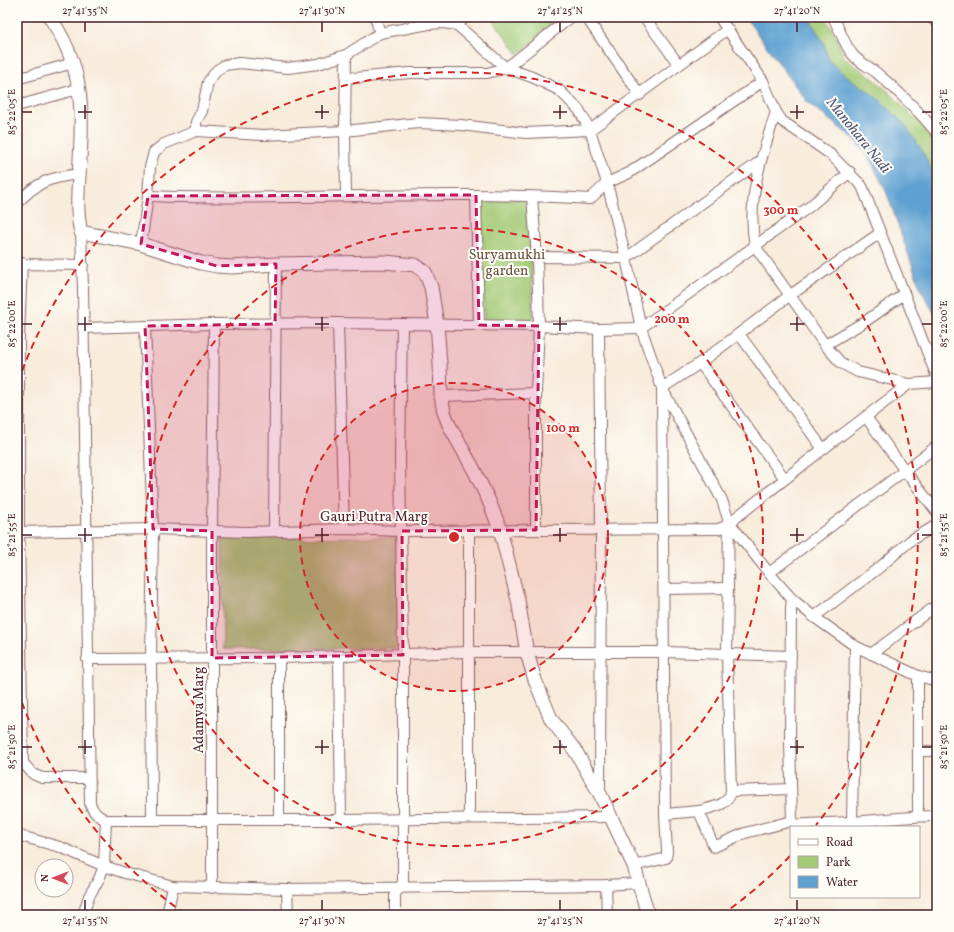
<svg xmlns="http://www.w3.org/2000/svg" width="954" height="932" font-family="Vollkorn,serif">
  <rect width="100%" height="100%" fill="#fdfcf7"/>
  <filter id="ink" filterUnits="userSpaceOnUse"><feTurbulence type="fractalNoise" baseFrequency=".025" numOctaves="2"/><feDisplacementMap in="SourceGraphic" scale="8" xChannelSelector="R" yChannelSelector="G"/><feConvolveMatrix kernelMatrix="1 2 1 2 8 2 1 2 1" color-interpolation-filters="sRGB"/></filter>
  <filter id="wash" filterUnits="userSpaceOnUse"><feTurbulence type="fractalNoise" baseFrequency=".012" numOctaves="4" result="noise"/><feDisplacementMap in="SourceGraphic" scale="16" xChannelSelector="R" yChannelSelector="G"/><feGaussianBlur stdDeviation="0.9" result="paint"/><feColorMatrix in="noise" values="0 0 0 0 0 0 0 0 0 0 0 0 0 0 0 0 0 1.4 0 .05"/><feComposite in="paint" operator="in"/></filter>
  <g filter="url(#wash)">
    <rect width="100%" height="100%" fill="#f8ecdb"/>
    <g fill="#a3ca75" stroke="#767450">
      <polygon points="491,17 548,17 555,27 518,54"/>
      <polygon points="808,17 825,17 837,38 844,58 874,79 893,96 922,125 932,139 937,149 937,183 922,150 867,90 841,72 831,62 827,56 824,43"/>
      <polygon points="525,198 530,202 533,318 530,324 488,323 484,320 482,207 485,200"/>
      <polygon points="400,537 400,648 223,649 222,538"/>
    </g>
    <polygon fill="#5da0d1" stroke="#54607e" points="745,17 808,17 824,43 827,56 831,62 841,72 880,100 906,126 922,150 930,167 937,183 937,318 921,290 886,191 868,156 854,139 808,103"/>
  </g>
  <g filter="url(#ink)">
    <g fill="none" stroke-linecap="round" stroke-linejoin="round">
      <defs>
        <g id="minor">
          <polyline points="375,17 380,33"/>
          <polyline points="586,17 640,95"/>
          <polyline points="644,17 679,65"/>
          <polyline points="719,17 763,81 776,112 782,121 830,154 862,186 937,377"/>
          <path d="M833 17C839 28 845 46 853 55 860 63 870 67 878 74 899 92 919 111 937 133"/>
          <polyline points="930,17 937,22"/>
          <polyline points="457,25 465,17"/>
          <polyline points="346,55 345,131 346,196"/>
          <polyline points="346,76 355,78 409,73 487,73 506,68 571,17"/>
          <polyline points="17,79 73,63"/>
          <polyline points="17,106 78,89"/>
          <path d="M776 112C762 155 746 200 755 246L825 345 841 363 858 372 909 384"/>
          <polyline points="196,131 263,135 345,131 418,123 461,125 526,133 590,130 728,29"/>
          <polyline points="476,195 479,325"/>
          <path d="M148 196C295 202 443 189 590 199L607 183 629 173 763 81"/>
          <polyline points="532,197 537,257 539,326 536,393 536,530"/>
          <path d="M17 203C39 181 48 178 79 174"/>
          <path d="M81 232 83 287 90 803C93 812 97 816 106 820L104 866 99 879 89 896 83 915"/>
          <polyline points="141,244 148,196 150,167 154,152 164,144 196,131 196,122 202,111 208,82 217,70 225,65 240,63 288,68 318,64 346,55 380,33 429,24 443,23 457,25 506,68 532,77 559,90 579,110 590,130 607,183 626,258 641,328 662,388 722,500 729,522 769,573 792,599 814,617 855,646 918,676 937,681"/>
          <polyline points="537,257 626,258 759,162"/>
          <polyline points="22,263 19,335 19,532 23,763 33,774 42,778 89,778"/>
          <polyline points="17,264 83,265"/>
          <polyline points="338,323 344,529"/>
          <polyline points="145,326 153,529 151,658 152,819"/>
          <polyline points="83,328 214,324 338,323 539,326 599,329 641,328 809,207 850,172"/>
          <polyline points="599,329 601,530 600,794"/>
          <polyline points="739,334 823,449"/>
          <polyline points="825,345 866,321 904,294"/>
          <polyline points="700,363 785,479"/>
          <polyline points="441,396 536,393"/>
          <polyline points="866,417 905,471 937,512"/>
          <polyline points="729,522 727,654 731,791"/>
          <polyline points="469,530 469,818"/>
          <polyline points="274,531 276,264"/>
          <polyline points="17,532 153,529 246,532 344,529 402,531 718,529 724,527 823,449 909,384 937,382"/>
          <polyline points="769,573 937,446"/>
          <polyline points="664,589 727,588"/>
          <path d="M792 599 791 608 790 742 792 821 797 825C816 823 835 823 853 822 881 820 909 816 937 816"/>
          <polyline points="814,617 880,567 911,540 937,525"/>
          <polyline points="871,654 937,605"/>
          <polyline points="339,656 341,820"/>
          <polyline points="279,658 279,820"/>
          <polyline points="87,659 279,658 468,652 664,652 791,656"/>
          <polyline points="918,676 918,816"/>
          <polyline points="918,751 937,751"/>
          <path d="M699 811C712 807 729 806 731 791L791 789"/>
          <polyline points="665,814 699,811 714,847 745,833 792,821"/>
          <polyline points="106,820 341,820 610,817"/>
          <polyline points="852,822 855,646"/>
          <polyline points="17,835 60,847 104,866 125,873 173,886 287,889 606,885 638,883"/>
          <polyline points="634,866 666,858 667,852 665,814 662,388 700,363 789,296 880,233"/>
          <polyline points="606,885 607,915"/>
          <polyline points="212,888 212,531 214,324"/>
          <polyline points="287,889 288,915"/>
          <polyline points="167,915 173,886"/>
          <polyline points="395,915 395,893 400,888 403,882 403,655 400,461 402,324"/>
        </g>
        <path id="major" d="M50 17C59 31 67 45 72 61 83 92 82 127 80 159 79 183 75 209 81 232L141 244 201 263 217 266 232 267 276 264 385 262 415 265 425 272 431 287 437 324 440 363 441 396 444 412 449 425 474 470 489 501 500 529 518 600 527 653 535 680 551 719 576 752 600 794 634 866 648 915"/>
      </defs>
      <use href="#minor" stroke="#876769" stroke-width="12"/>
      <use href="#major" stroke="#876769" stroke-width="15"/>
      <use href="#minor" stroke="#fff" stroke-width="10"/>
      <use href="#major" stroke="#fff" stroke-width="13"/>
    </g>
  </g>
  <path fill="#c2185b" fill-opacity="0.2" stroke="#c2185b" stroke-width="3" stroke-dasharray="8 5" stroke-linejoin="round" d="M476 195 479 325 539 326 536 530 402 531 403 655 212 658V531L153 529 145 326 275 324 276 264 217 266 141 244 148 196Z"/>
  <path fill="none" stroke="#4a1f2b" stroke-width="1.5" d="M85 22V32M322 22V32M560 22V32M797 22V32M85 105V119M322 105V119M560 105V119M797 105V119M22 112H32M78 112H92M315 112H329M553 112H567M790 112H804M922 112H932M85 317V331M322 317V331M560 317V331M797 317V331M22 324H32M78 324H92M315 324H329M553 324H567M790 324H804M922 324H932M85 528V542M322 528V542M560 528V542M797 528V542M22 535H32M78 535H92M315 535H329M553 535H567M790 535H804M922 535H932M85 740V754M322 740V754M560 740V754M797 740V754M22 747H32M78 747H92M315 747H329M553 747H567M790 747H804M922 747H932M85 900V910M322 900V910M560 900V910M797 900V910"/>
  <circle cx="454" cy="537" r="154" fill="#d62828" fill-opacity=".12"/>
  <g fill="none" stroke="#d62828" stroke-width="2" stroke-dasharray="7 5">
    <circle cx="454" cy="537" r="154"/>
    <circle cx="454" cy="537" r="309"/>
    <path d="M790 856A463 463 0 0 1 723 914M185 914A463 463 0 0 1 18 692M18 382A463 463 0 1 1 816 825"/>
  </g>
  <g text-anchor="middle" stroke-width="4" stroke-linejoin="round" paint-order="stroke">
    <g font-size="14" fill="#655241" stroke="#fdfcf7">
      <text x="507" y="259">Suryamukhi<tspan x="507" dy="16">garden</tspan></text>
    </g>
    <g font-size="14" fill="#4a1f2b" stroke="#fdfcf7">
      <text x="374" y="521">Gauri Putra Marg</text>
      <text transform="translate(198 710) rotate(-90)" y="5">Adamya Marg</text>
    </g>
    <g font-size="15" font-style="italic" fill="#535976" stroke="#fdfcf7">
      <text transform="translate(859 135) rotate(51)" y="5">Manohara Nadi</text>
    </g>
  </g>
  <circle cx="454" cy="537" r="6" fill="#d62828" stroke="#fdfcf7" stroke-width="2"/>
  <g font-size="12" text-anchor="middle" font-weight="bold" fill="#d62828" stroke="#fdfcf7" stroke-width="4" stroke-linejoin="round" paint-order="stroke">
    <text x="781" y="214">300 m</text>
    <text x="672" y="323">200 m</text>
    <text x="563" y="432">100 m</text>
  </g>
  <rect width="954" height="932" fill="none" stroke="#fdfcf7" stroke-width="44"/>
  <rect x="790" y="826" width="130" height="72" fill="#fdfcf7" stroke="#b5a4a5"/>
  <rect x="798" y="839" width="20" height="6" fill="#ffffff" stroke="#b5a4a5"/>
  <text x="826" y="846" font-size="12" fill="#4a1f2b">Road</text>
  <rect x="798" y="856" width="20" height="12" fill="#a3ca75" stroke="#b5a4a5"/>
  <text x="826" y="866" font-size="12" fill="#4a1f2b">Park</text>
  <rect x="798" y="876" width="20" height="12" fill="#5da0d1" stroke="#b5a4a5"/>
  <text x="826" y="886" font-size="12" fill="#4a1f2b">Water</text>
  <g transform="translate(54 878) rotate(270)"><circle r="19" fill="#fdfcf7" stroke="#b5a4a5"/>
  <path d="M0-3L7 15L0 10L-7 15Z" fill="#d1495b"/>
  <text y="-6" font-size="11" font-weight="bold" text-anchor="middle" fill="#4a1f2b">N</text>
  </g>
  <rect x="22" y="22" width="910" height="888" fill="none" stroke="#4a1f2b" stroke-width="1.5"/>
  <g font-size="10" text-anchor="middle" fill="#4a1f2b">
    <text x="85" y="14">27°41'35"N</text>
    <text x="322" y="14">27°41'30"N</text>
    <text x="560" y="14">27°41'25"N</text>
    <text x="797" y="14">27°41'20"N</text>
    <text transform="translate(943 112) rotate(-90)" y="4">85°22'05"E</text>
    <text transform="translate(11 112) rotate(-90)" y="4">85°22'05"E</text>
    <text transform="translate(943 324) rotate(-90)" y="4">85°22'00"E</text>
    <text transform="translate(11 324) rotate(-90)" y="4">85°22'00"E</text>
    <text transform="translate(943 535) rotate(-90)" y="4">85°21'55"E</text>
    <text transform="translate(11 535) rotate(-90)" y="4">85°21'55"E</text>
    <text transform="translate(943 747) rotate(-90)" y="4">85°21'50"E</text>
    <text transform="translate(11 747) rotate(-90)" y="4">85°21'50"E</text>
    <text x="85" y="924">27°41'35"N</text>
    <text x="322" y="924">27°41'30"N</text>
    <text x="560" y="924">27°41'25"N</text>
    <text x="797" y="924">27°41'20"N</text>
  </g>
</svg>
